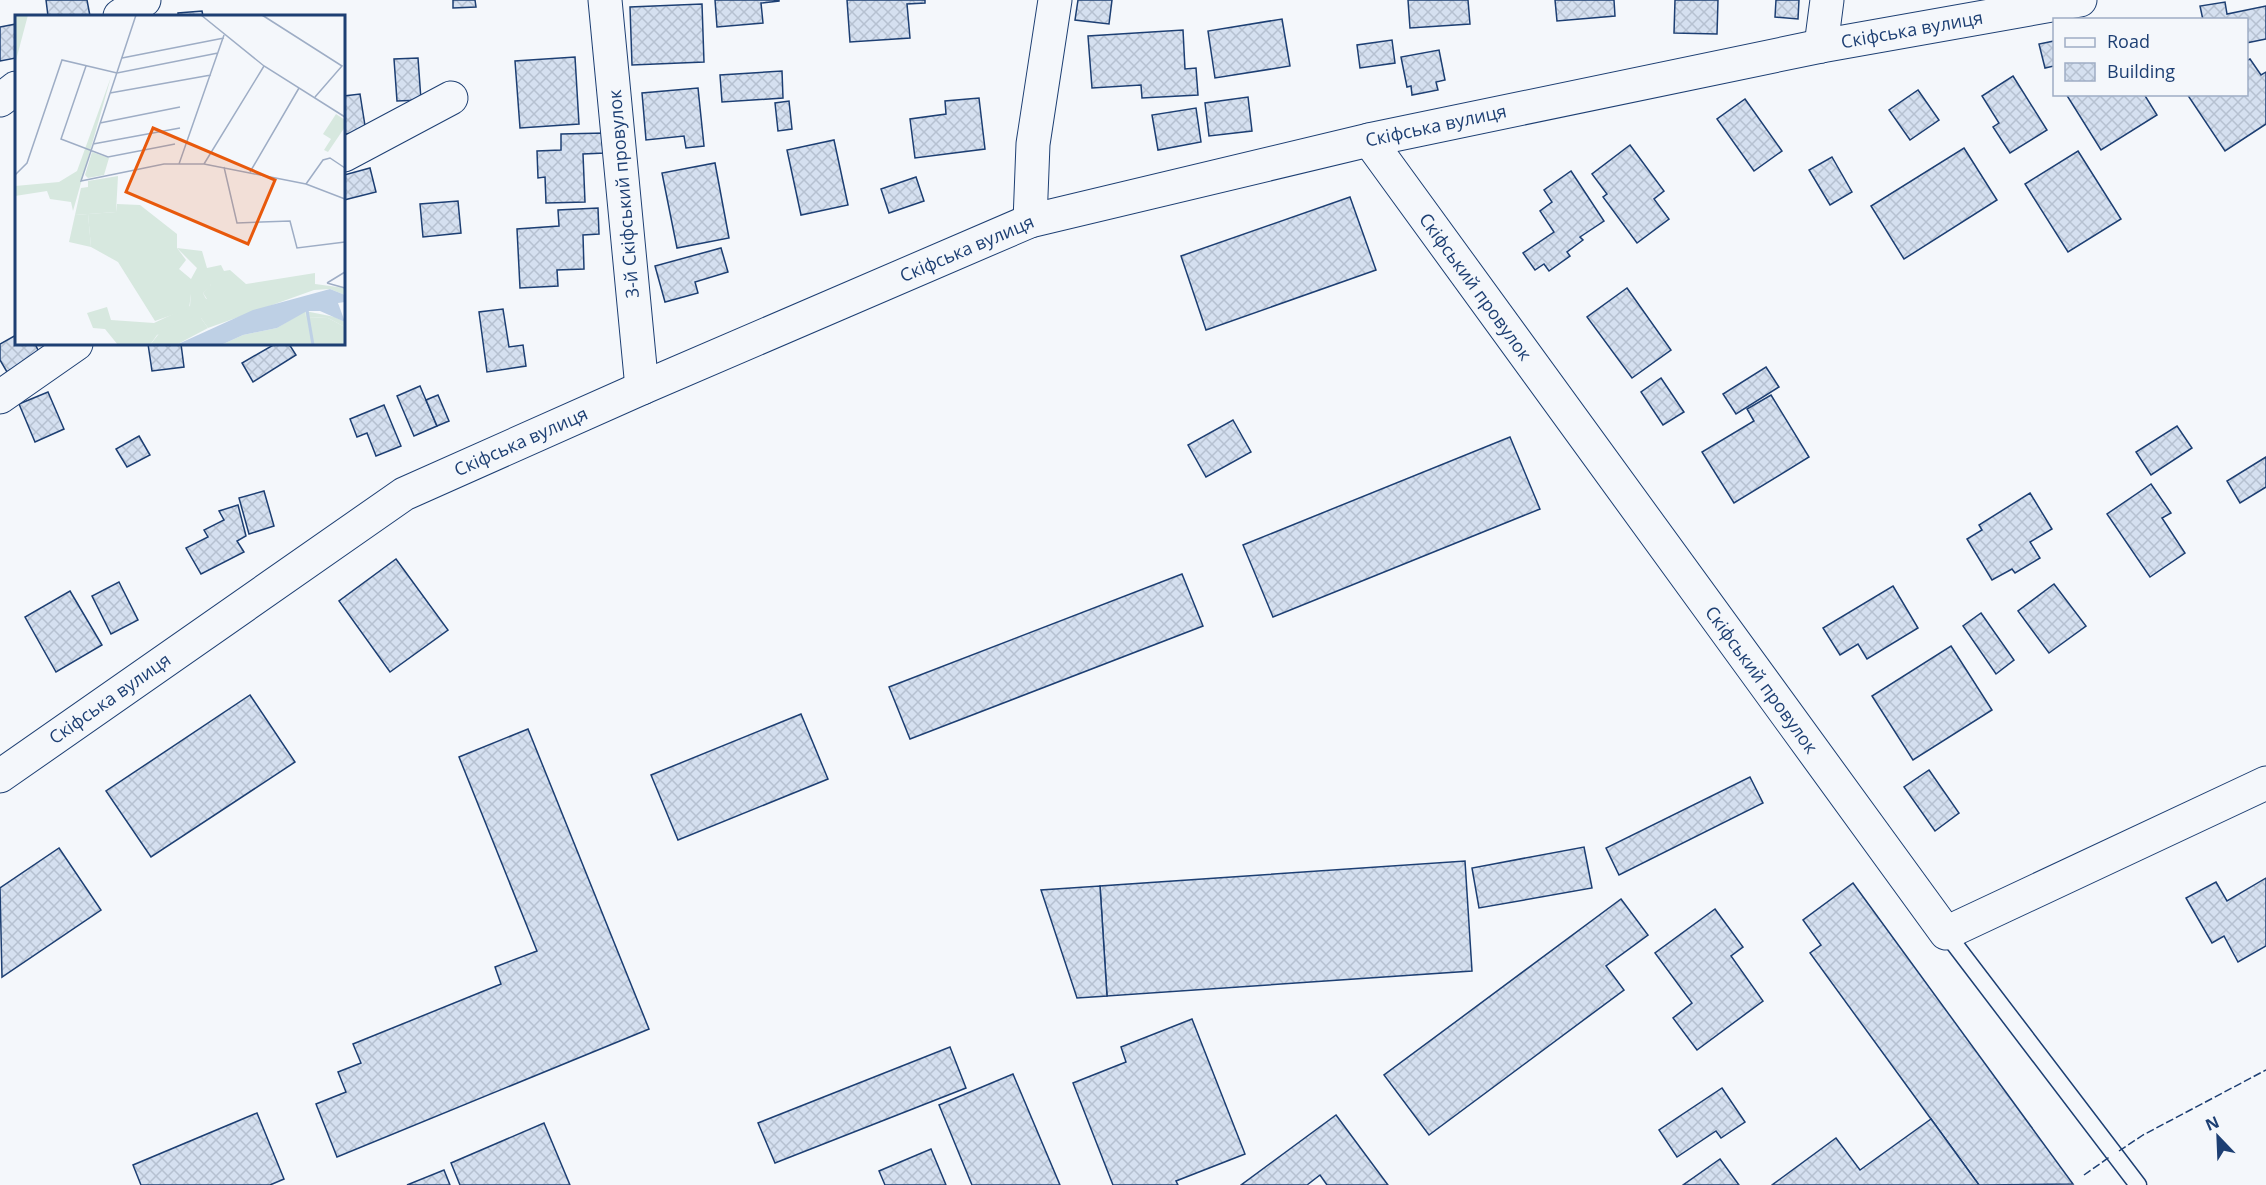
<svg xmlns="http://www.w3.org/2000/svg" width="2266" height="1185" font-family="'Open Sans',sans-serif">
  <defs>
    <pattern id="building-cross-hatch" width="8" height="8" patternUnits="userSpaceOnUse" patternTransform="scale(1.5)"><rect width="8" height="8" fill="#d5e0f0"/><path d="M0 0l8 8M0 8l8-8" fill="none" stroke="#b6c1d1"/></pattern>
  </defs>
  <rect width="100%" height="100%" fill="#f4f7fb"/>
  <g fill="url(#building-cross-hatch)" stroke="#1d3f73" stroke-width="1.5">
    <polygon points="46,0 87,0 90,16 48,16"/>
    <polygon points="453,0 475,0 476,7 453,8"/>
    <polygon points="715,0 779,0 779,1 761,3 763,23 717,27"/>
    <polygon points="847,0 925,0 925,3 907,4 910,38 850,42"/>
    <polygon points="1078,0 1112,0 1109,24 1075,20"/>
    <polygon points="1408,0 1468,0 1470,24 1410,28"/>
    <polygon points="1555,0 1614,0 1615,16 1557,21"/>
    <polygon points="1675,0 1718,0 1717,34 1674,33"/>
    <polygon points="1776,0 1799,0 1798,19 1775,17"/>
    <polygon points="2225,2 2227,14 2266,6 2266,39 2246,43 2246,20 2203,20 2200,6"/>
    <polygon points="702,4 704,62 632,65 630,7"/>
    <polygon points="202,11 203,16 178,16 178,13"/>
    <polygon points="1282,19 1290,66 1215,78 1208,31"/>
    <polygon points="16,24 16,58 0,61 0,27"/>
    <polygon points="1183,30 1185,69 1196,68 1198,95 1142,98 1141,85 1092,88 1088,36"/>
    <polygon points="1392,40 1395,63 1360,68 1357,45"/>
    <polygon points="2054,41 2054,66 2045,68 2039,44"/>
    <polygon points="1439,50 1445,80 1436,82 1438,90 1412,95 1411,86 1407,87 1401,57"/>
    <polygon points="575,57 579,124 520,128 515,61"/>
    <polygon points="418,58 421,100 397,101 394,59"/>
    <polygon points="2250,59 2261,75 2266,72 2266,124 2225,151 2187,94 2246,94 2246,61"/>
    <polygon points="782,71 783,98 722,102 720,75"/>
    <polygon points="2013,76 2047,130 2010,153 1993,127 1999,123 1982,96"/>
    <polygon points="698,88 704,146 686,148 684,136 646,140 642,93"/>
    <polygon points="1918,90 1939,120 1910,140 1889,110"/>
    <polygon points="360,94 366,132 345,134 344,96"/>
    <polygon points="2066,94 2144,94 2157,115 2101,150"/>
    <polygon points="1248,97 1252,131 1209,136 1205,103"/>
    <polygon points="979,98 985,149 915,158 910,119 946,114 945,101"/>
    <polygon points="1745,99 1782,151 1754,171 1717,119"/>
    <polygon points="789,101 792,129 778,131 775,103"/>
    <polygon points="1196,108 1201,142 1158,150 1152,115"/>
    <polygon points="605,133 605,153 583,154 585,202 546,203 545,177 538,178 537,151 561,150 561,134"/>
    <polygon points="834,140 848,205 801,215 787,150"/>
    <polygon points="1630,145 1664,191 1654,199 1669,219 1637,243 1603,197 1607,194 1592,174"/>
    <polygon points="1964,148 1997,200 1904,259 1871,206"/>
    <polygon points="2078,151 2121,219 2068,252 2025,184"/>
    <polygon points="1832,157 1852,192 1830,205 1809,170"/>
    <polygon points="715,163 729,238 677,248 662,173"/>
    <polygon points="370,168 376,192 344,200 344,175"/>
    <polygon points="1571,171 1604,221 1580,237 1583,240 1567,252 1570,256 1549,271 1544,264 1535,270 1523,253 1554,232 1540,211 1552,202 1544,190"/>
    <polygon points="916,177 924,201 889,213 881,189"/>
    <polygon points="1350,197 1376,270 1206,330 1181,256"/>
    <polygon points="458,201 461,233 423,237 420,204"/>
    <polygon points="598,208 599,234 583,235 584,269 557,270 558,286 520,288 517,229 559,226 558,210"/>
    <polygon points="721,248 728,272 695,282 698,293 665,302 655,266"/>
    <polygon points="1627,288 1671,350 1632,378 1587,317"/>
    <polygon points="503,309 509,347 523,345 526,366 487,372 479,312"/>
    <polygon points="16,335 16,344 35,344 40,354 7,372 0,360 0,344"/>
    <polygon points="148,344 181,344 184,367 152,371"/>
    <polygon points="275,344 289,344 296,355 253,382 242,363"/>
    <polygon points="1766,367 1779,387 1736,414 1723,394"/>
    <polygon points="1661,378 1684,412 1663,425 1641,392"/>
    <polygon points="420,386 437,426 414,436 397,396"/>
    <polygon points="48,392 64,429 35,442 19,404"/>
    <polygon points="438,395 449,421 437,426 426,400"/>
    <polygon points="1771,395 1809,457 1734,503 1702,452 1754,421 1747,409"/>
    <polygon points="384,405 401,446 376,456 367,433 357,437 350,419"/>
    <polygon points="1233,420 1251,452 1206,477 1188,445"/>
    <polygon points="2177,426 2192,448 2151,475 2136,452"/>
    <polygon points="139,436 150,455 127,467 116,449"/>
    <polygon points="1510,437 1540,509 1273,617 1243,545"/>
    <polygon points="2266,457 2266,487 2240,503 2227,481"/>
    <polygon points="2151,484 2171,513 2162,518 2185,553 2150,577 2107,514"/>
    <polygon points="264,491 274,526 249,534 239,498"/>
    <polygon points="2030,493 2052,529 2030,542 2040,558 2015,573 2012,569 1992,580 1967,539 1982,530 1979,525"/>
    <polygon points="238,505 246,536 237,541 244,552 201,574 186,548 208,537 204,530 224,520 219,511"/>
    <polygon points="396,559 448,630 390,672 339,601"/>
    <polygon points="1182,574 1203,626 910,739 889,687"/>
    <polygon points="119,582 138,620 111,634 92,596"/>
    <polygon points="2054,584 2086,626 2049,653 2018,611"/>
    <polygon points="1893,586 1918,628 1867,659 1858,644 1840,655 1823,628"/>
    <polygon points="70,591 102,645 56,672 25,617"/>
    <polygon points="1981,613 2014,660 1996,674 1963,626"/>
    <polygon points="1951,646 1992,710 1913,760 1872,696"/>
    <polygon points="250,695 295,762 151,857 106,791"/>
    <polygon points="801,714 828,779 678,840 651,775"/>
    <polygon points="528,729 649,1029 337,1157 316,1104 346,1092 338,1072 361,1063 353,1044 501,984 495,967 537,951 459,757"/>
    <polygon points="1929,770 1959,813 1935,831 1904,787"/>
    <polygon points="1750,777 1763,803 1619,875 1606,848"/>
    <polygon points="1584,847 1592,888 1479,908 1472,868"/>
    <polygon points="59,848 101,910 2,977 0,888"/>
    <polygon points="1465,861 1472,971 1107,996 1100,886"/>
    <polygon points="2266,878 2266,946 2238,962 2224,936 2212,943 2186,898 2216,882 2227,901"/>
    <polygon points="1853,883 2073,1184 1979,1185 1931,1119 1810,953 1821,945 1803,920"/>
    <polygon points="1100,886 1107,996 1077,998 1041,890"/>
    <polygon points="1621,899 1648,935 1606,966 1624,990 1429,1135 1384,1075"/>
    <polygon points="1715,909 1743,947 1731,956 1763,1001 1697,1050 1673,1018 1692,1003 1655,953"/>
    <polygon points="1192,1019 1245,1154 1176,1181 1178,1185 1113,1185 1073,1083 1126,1062 1121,1047"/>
    <polygon points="950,1047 966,1088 775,1163 758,1123"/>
    <polygon points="1013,1074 1060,1185 972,1185 939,1105"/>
    <polygon points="1722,1088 1745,1122 1721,1138 1716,1131 1677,1157 1659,1130"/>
    <polygon points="257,1113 284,1179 270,1185 141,1185 133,1165"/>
    <polygon points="1336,1115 1388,1185 1327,1185 1320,1175 1307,1185 1241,1185"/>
    <polygon points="1931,1119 1979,1185 1772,1185 1836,1138 1860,1170"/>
    <polygon points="544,1123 570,1185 460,1185 451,1163"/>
    <polygon points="931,1149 946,1185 885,1185 879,1171"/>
    <polygon points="1720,1159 1739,1185 1683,1185"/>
    <polygon points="444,1170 450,1185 407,1185"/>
  </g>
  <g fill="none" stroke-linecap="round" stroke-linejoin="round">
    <defs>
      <polyline id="lane" points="1946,933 2138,1185"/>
      <g id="street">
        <polyline points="605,0 642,388"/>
        <polyline points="120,16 144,0"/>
        <polyline points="1821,46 1827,0"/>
        <polyline points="0,100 16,88"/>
        <polyline points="1369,140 1946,933 2266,783"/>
        <polyline points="344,155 451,98"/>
        <polyline points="1030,221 1033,144 1055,0"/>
        <polyline points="0,397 76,344"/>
        <polyline points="0,776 404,494 642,388 1030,221 1369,140 1821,46 2080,0"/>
      </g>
    </defs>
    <use href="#lane" stroke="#1d3f73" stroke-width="19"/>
    <use href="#street" stroke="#1d3f73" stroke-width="35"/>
    <use href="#lane" stroke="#f4f7fb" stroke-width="16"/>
    <use href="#street" stroke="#f4f7fb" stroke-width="33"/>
    <g stroke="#1d3f73" stroke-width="1.5" stroke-dasharray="8 3" stroke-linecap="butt">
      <polyline points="2119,1151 2143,1135 2266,1070"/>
      <polyline points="2084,1175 2111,1156"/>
    </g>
  </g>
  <g text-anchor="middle" stroke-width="4.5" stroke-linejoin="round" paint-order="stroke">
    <g font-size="18" fill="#1d3f73" stroke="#f4f7fb">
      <text transform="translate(1912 30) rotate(-10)" y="6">Скіфська вулиця</text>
      <text transform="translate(1436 126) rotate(-12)" y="6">Скіфська вулиця</text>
      <text transform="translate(624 194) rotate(-95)" y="6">3-й Скіфський провулок</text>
      <text transform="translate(967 249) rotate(-23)" y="6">Скіфська вулиця</text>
      <text transform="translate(1475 287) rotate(54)" y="6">Скіфський провулок</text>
      <text transform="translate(521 442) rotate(-24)" y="6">Скіфська вулиця</text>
      <text transform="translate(1761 680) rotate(54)" y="6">Скіфський провулок</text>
      <text transform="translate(110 699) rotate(-35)" y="6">Скіфська вулиця</text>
    </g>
  </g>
  <g transform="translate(15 15)">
    <rect width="330" height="330" fill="#f4f7fb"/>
    <path d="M73 199 76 232 54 227 60 200ZM162 233 187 236 192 253 206 250 209 256 215 255 231 269 300 258V269L330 273V280L315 274 299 275 193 313 186 303 142 320 135 330H103L90 314 78 313 72 298 92 292 96 305 139 308 175 291 176 278 192 284 188 278 196 270 176 264 182 253ZM290 296 291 302 313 303 330 312V330H206L228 320 262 313Z" fill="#d7e8df"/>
    <path d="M96 62 58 196 56 187 35 184 32 176 0 181V171L44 167 62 156ZM290 296 320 302 330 307V312L313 303 291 302ZM179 301 186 303 193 313 161 330H135L146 316Z" fill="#d7e8df"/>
    <path d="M0 0H13L0 49ZM321 99 330 105V112L313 137 309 135 316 124 308 119ZM77 137 94 143 89 160 73 163 70 160ZM103 161 101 197 60 200 66 173 73 172V166Z" fill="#d7e8df"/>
    <path d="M102 189 125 190 162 219V233L171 245 164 254 176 264H193L196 271 188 278 192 286H182L176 279 174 294 140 306 103 247 76 232 73 199 101 197Z" fill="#d7e8df"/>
    <path d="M315 274 330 280V287L323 288 330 307 305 296H292L262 313 228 320 206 330H161L238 295Z" fill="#bed0e5"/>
    <path fill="none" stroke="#bed0e5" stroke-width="3" d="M292 295 298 330"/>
    <path fill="none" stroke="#9eadc5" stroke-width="1.5" d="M121 0 66 166 149 149H189L291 169 330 184M186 0 249 51 330 102M247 0 327 51 300 82M107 43 209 23M71 51 46 124 93 142 160 129M95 78 196 60M85 108 165 92M78 129 165 113M164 149 209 20M189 149 249 51M209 152 222 208 275 206 282 233 330 227M235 157 284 73M0 160 12 148 47 45 102 58 203 38M291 169 308 145 315 143 330 153M312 268 330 257M312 268 330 273"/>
    <path fill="#e8590c" fill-opacity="0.15" stroke="#e8590c" stroke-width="3" d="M138 113 260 165 233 229 111 177Z"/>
    <rect width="330" height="330" fill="none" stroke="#1d3f73" stroke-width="3"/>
  </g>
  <rect x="2053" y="18" width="195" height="78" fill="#f4f7fb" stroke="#9eadc5" stroke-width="1.5"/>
  <rect x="2065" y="38" width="30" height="9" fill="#f4f7fb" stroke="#9eadc5" stroke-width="1.5"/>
  <text x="2107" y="48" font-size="18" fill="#1d3f73">Road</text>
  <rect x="2065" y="63" width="30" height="18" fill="url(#building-cross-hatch)" stroke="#9eadc5" stroke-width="1.5"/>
  <text x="2107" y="78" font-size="18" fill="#1d3f73">Building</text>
  <g transform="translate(2218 1137) rotate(337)" stroke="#f4f7fb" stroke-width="4.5" paint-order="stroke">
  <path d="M0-4.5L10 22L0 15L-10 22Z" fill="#1d3f73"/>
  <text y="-9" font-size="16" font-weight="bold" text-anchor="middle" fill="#1d3f73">N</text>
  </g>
</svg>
